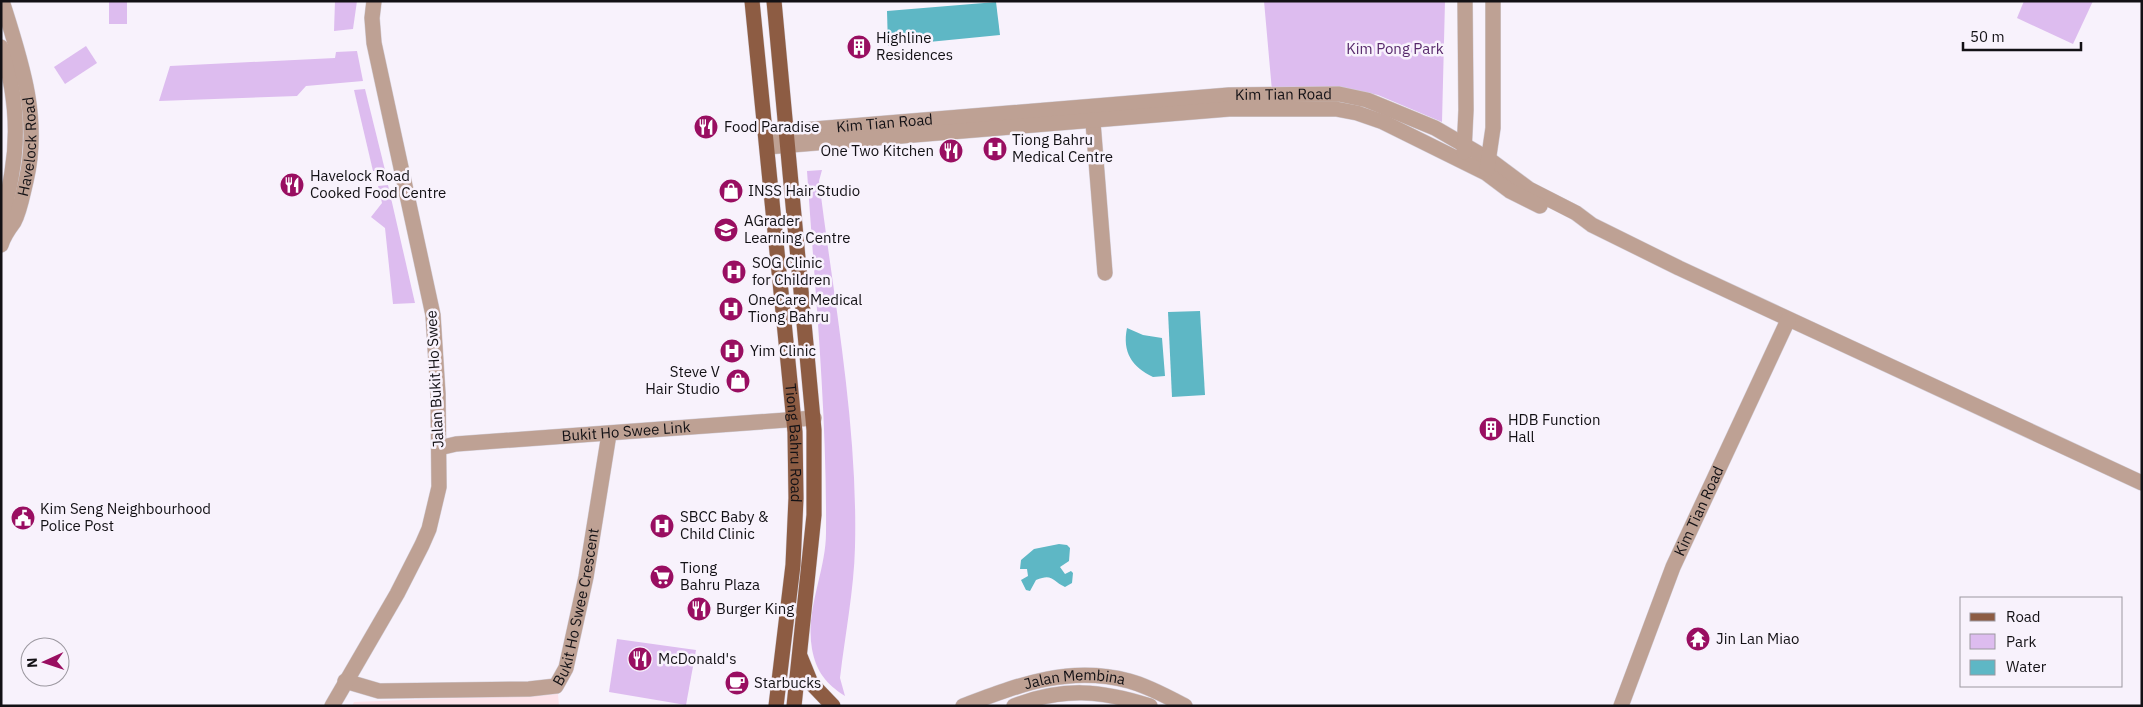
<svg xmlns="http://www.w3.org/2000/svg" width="2143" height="707" font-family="'IBM Plex Sans',sans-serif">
  <rect width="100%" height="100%" fill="#f8f2fc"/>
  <polygon fill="#fde3ea" points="558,694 559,706 352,706 354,702"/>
  <g fill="#ddbcef">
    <rect x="109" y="1" width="18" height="23"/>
    <polygon points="335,1 357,1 353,29 334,31"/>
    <polygon points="1264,1 1445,1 1442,122 1378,95 1346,88 1272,91"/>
    <polygon points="2024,1 2093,1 2073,44 2017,18"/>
    <polygon points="86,46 97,63 65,84 54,67"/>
    <polygon points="357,51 363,81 306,86 297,96 159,101 170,66 335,58 336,52"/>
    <polygon points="365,89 385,170 373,171 354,90"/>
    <path d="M822 170 819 181C834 301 858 426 855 547 854 590 845 635 840 678L845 696C826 684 816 671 812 649 805 610 826 571 826 533 827 412 815 291 807 171Z"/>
    <polygon points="388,185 415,303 393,304 385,228 371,217 382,203 378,186"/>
    <polygon points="617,639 696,650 686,705 609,692"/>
  </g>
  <g fill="#5eb7c5">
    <polygon points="996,2 1000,35 888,46 887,11"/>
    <polygon points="1200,311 1205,395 1172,397 1168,312"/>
    <path d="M1127 328 1143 335 1162 338 1165 376 1153 377C1132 367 1122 352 1127 328Z"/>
    <path d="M1059 544 1067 545 1070 548 1069 561 1060 567 1065 574 1071 571 1073 573 1072 583 1065 587C1052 581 1053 573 1036 580L1030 591 1026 590 1021 580 1028 576 1027 569H1020L1021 560 1034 549Z"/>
  </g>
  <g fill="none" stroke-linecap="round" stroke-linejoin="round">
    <defs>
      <g id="minor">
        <path d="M1 47C15 86 19 131 12 172 9 193 2 211 5 232"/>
        <polyline points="1092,110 1105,273"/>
        <path id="s1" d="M766 133 1229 95 1339 94 1367 100 1435 128 1490 160 1529 189 1576 213 1592 225 1679 268 2142 483"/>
        <polyline points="767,147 1229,109 1336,109 1357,113 1383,122 1486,173 1510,191 1540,206"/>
        <polyline points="1464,152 1466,110 1465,1"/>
        <polyline points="1487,169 1493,128 1493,1"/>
        <path id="s2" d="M1 245C4 235 8 230 14 222 20 211 23 193 26 181 41 118 21 61 2 1"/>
        <path id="s3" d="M439 448 456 444 814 418"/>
        <path id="s4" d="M345 681 379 691 529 689 556 686 566 668 586 577 609 434"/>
        <polyline points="332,706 397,594 422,545 429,529 439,487 438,394 433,315 374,43 372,18 374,1"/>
        <path id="s5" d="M963 706C1019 685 1068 665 1129 681 1148 686 1168 697 1185 706"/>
        <path d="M1014 706C1063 687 1101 690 1150 706"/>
        <path id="s6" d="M1621 706 1673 567 1788 320"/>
      </g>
      <g id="major">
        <path id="s7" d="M752 1 795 432 796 498 793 565 776 706"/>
        <polyline points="774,1 814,430 814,515 794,706"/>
        <polyline points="800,656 811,683 833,706"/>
      </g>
    </defs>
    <use href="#minor" stroke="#d3ced7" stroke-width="16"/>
    <use href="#major" stroke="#d3ced7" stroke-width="16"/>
    <use href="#minor" stroke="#bea194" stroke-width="15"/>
    <use href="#major" stroke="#8d5c43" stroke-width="15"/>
  </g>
  <defs>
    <symbol id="building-disc" viewBox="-11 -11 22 22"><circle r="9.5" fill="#990e61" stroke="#f8f2fc"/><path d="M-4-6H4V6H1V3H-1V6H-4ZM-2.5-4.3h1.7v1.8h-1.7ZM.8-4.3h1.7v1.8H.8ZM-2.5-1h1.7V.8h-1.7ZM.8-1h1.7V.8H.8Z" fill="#fff"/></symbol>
    <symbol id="restaurant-disc" viewBox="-11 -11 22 22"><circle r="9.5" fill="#990e61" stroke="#f8f2fc"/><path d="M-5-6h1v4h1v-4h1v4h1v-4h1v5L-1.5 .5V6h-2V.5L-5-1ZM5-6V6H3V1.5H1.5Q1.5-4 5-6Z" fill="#fff"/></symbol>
    <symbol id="hospital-disc" viewBox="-11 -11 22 22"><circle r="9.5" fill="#990e61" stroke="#f8f2fc"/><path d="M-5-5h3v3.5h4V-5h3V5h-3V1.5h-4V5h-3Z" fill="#fff"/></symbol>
    <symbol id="shop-disc" viewBox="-11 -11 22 22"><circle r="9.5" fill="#990e61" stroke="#f8f2fc"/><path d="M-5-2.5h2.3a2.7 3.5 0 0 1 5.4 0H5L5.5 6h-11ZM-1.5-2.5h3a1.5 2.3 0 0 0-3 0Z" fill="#fff"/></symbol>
    <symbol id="school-disc" viewBox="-11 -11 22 22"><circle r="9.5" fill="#990e61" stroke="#f8f2fc"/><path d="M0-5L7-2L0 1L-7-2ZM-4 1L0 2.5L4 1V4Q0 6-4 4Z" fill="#fff"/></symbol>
    <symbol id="civic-disc" viewBox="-11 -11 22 22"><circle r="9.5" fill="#990e61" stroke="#f8f2fc"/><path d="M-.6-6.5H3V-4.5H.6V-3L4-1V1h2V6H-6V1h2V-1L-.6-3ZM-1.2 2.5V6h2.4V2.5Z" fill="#fff"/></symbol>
    <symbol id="supermarket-disc" viewBox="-11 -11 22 22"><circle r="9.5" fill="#990e61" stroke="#f8f2fc"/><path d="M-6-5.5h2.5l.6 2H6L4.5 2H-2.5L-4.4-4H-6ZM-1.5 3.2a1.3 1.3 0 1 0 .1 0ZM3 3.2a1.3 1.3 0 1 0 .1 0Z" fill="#fff"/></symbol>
    <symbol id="temple-disc" viewBox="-11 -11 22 22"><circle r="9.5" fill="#990e61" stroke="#f8f2fc"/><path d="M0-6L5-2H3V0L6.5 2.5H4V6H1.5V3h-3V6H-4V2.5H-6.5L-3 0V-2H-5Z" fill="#fff"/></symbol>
    <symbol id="cafe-disc" viewBox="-11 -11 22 22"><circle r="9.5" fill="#990e61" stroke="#f8f2fc"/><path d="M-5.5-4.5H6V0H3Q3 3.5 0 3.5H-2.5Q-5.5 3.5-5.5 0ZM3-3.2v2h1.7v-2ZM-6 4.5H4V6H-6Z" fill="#fff"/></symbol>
  </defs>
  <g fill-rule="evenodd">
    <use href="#building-disc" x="845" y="33" width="28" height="28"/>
    <use href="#restaurant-disc" x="692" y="113" width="28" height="28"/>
    <use href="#hospital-disc" x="981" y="135" width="28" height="28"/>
    <use href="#restaurant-disc" x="937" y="137" width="28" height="28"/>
    <use href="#restaurant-disc" x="278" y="171" width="28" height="28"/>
    <use href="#shop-disc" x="717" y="177" width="28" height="28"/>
    <use href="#school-disc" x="712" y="216" width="28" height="28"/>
    <use href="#hospital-disc" x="720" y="258" width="28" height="28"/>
    <use href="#hospital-disc" x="717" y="295" width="28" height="28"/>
    <use href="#hospital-disc" x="718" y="337" width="28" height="28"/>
    <use href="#shop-disc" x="724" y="367" width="28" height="28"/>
    <use href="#building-disc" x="1477" y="415" width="28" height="28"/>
    <use href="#civic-disc" x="9" y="504" width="28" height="28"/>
    <use href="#hospital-disc" x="648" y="512" width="28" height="28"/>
    <use href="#supermarket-disc" x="648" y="563" width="28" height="28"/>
    <use href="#restaurant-disc" x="685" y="595" width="28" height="28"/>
    <use href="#temple-disc" x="1684" y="625" width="28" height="28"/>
    <use href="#restaurant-disc" x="626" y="645" width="28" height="28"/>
    <use href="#cafe-disc" x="723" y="669" width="28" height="28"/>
  </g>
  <g text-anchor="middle" stroke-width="5" stroke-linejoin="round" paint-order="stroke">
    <g font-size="15" fill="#131115" stroke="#f8f2fc" text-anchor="start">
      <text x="876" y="43">Highline<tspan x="876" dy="17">Residences</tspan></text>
      <text x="724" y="132">Food Paradise</text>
      <text x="1012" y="145">Tiong Bahru<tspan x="1012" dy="17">Medical Centre</tspan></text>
      <text x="934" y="156" text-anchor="end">One Two Kitchen</text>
      <text x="310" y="181">Havelock Road<tspan x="310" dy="17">Cooked Food Centre</tspan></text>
      <text x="748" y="196">INSS Hair Studio</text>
      <text x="744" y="226">AGrader<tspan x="744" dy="17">Learning Centre</tspan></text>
      <text x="752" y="268">SOG Clinic<tspan x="752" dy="17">for Children</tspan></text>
      <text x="748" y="305">OneCare Medical<tspan x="748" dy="17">Tiong Bahru</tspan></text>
      <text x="750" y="356">Yim Clinic</text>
      <text x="720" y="377" text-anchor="end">Steve V<tspan x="720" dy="17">Hair Studio</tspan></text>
      <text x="1508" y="425">HDB Function<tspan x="1508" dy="17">Hall</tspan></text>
      <text x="40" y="514">Kim Seng Neighbourhood<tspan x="40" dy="17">Police Post</tspan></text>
      <text x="680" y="522">SBCC Baby &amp;<tspan x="680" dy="17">Child Clinic</tspan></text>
      <text x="680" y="573">Tiong<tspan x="680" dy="17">Bahru Plaza</tspan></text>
      <text x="716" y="614">Burger King</text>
      <text x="1716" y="644">Jin Lan Miao</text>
      <text x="658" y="664">McDonald's</text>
      <text x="754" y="688">Starbucks</text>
    </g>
    <g font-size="15" fill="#582a6c" stroke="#f8f2fc">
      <text x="1395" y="54">Kim Pong Park</text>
    </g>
    <g font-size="15" fill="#131115" stroke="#f8f2fc">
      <text dy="5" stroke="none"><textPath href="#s1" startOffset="519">Kim Tian Road</textPath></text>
      <text dy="5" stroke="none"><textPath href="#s1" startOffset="119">Kim Tian Road</textPath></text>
      <text dy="5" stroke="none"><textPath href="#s2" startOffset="104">Havelock Road</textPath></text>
      <text transform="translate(435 379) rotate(-93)" y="5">Jalan Bukit Ho Swee</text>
      <text dy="5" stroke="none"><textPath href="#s3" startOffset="188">Bukit Ho Swee Link</textPath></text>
      <text dy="5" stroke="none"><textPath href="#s7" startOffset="444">Tiong Bahru Road</textPath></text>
      <text dy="5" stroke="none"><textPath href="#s6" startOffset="210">Kim Tian Road</textPath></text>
      <text dy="5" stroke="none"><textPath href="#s4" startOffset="295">Bukit Ho Swee Crescent</textPath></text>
      <text dy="5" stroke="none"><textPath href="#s5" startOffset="116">Jalan Membina</textPath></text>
    </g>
  </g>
  <rect width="2143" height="707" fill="none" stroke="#131115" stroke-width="5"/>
  <rect x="1960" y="597" width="162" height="90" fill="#f8f2fc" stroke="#9c98a0"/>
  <rect x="1970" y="613" width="25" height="8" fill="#8d5c43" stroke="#9c98a0"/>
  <text x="2006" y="622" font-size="15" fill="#131115">Road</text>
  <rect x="1970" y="634" width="25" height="15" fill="#ddbcef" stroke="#9c98a0"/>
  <text x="2006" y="647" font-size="15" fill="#131115">Park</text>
  <rect x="1970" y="660" width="25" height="15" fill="#5eb7c5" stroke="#9c98a0"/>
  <text x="2006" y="672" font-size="15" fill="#131115">Water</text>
  <g transform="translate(45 662) rotate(267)"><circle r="24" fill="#f8f2fc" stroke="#9c98a0"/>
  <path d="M0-4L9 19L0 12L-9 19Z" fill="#990e61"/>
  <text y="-8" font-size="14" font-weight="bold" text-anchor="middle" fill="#131115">N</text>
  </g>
  <path d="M1963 42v8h118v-8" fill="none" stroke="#131115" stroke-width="2.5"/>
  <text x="1970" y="42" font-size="15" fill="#131115" stroke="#f8f2fc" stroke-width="4" paint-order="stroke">50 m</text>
</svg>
